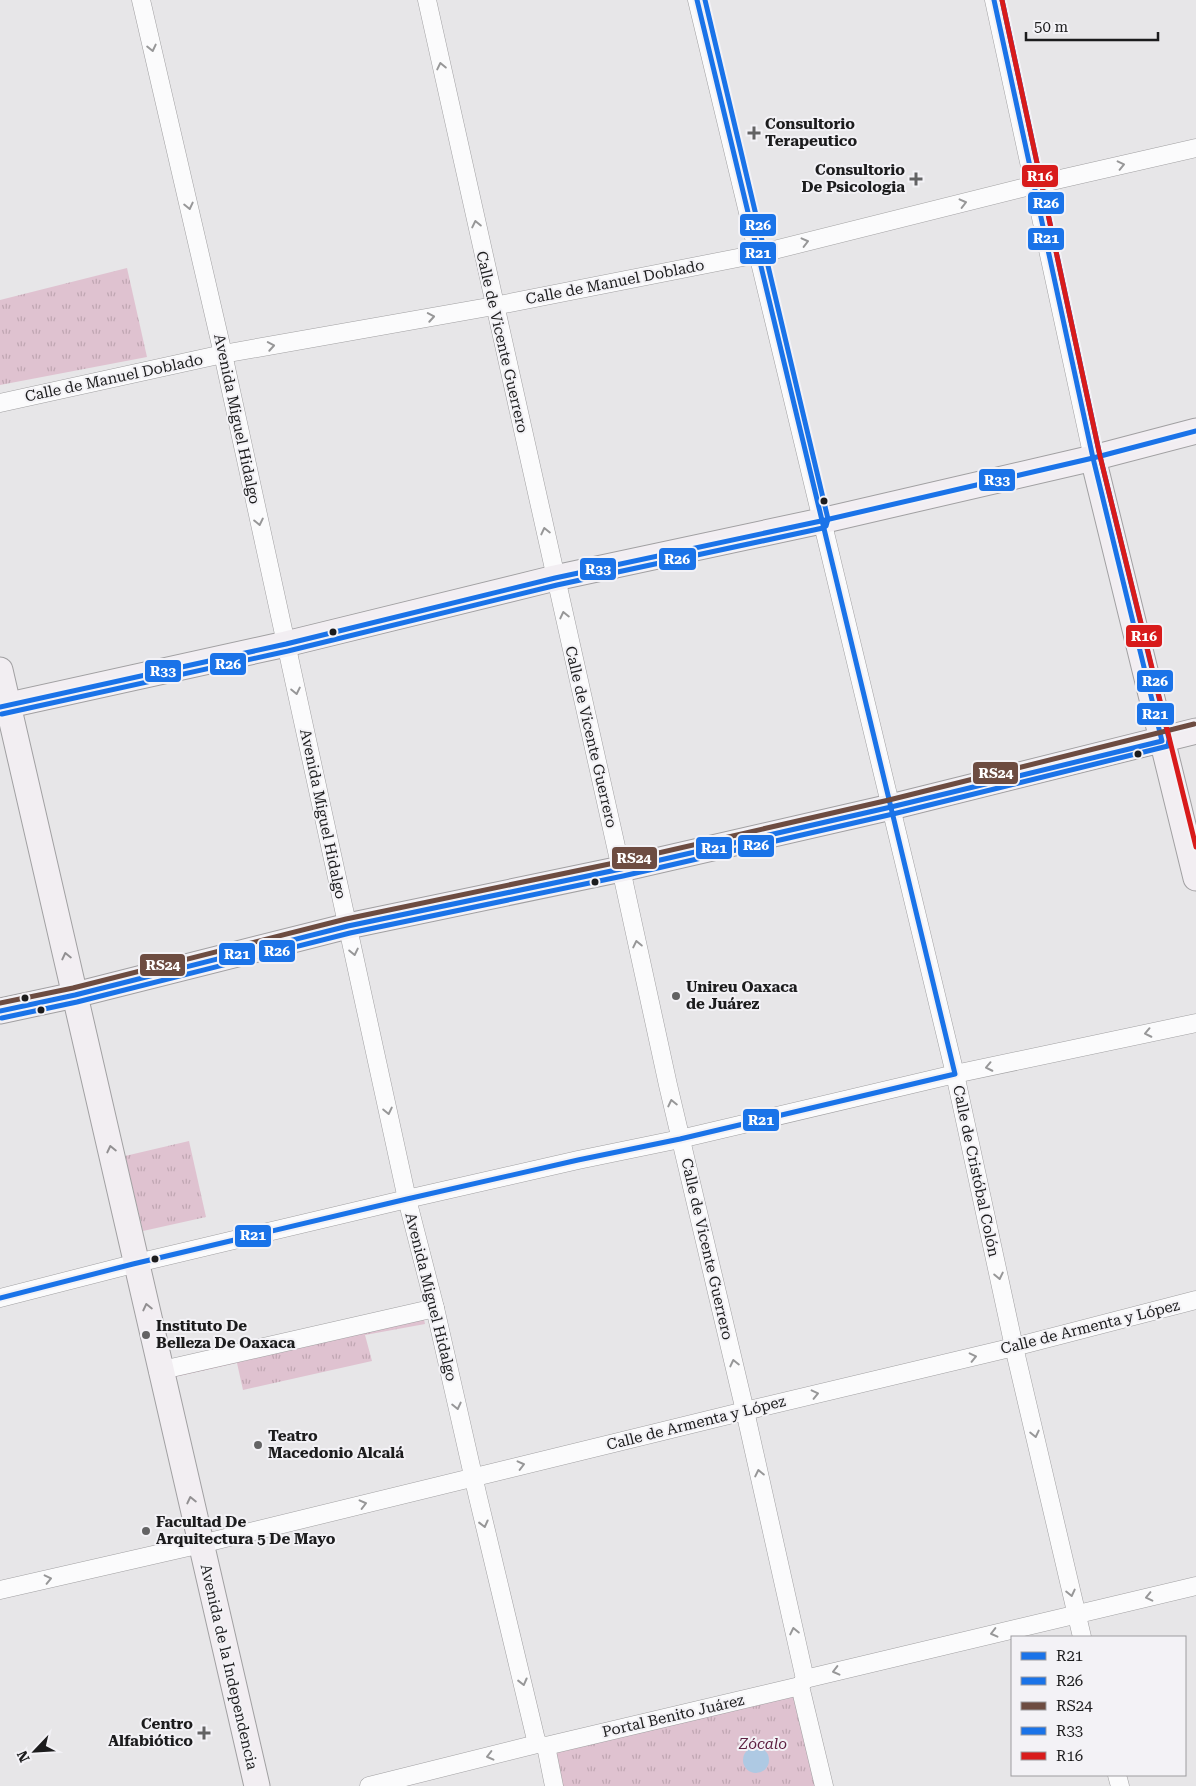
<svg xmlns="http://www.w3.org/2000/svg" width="1196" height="1786" font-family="'Roboto Serif',serif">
  <defs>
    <pattern id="park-tufts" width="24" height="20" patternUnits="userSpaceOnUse" patternTransform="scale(1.25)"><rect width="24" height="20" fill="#dfc2d0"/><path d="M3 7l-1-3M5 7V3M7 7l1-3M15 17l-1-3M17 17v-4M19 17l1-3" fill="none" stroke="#bfa6b2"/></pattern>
  </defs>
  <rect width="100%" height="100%" fill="#e7e6e8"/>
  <g fill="url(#park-tufts)">
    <polygon points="127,268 147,357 0,385 0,300"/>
    <polygon points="189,1141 206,1217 143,1231 125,1156"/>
    <polygon points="421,1305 425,1324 365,1335 372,1361 243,1390 237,1363 175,1377 172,1360"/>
    <polygon points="795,1694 817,1786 560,1786 552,1751"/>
  </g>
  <circle fill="#aec9e3" cx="756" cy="1760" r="13"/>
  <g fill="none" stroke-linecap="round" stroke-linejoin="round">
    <defs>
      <g id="street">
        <polyline points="141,0 223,354 407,1199 435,1308 477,1493 537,1744"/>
        <polyline points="427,0 621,869 668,1085 745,1411 805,1679"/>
        <polyline points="697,0 955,1074 1014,1347 1082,1637"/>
        <polyline points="994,0 1093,458"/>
        <polyline points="0,403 223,354 494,306 758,254 1034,185 1196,148"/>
        <polyline points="0,1298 133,1264 407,1199 578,1160 680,1139 955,1074 1196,1023"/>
        <polyline points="158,1371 435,1308"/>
        <polyline points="0,1590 197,1545 745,1411 1014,1347 1196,1300"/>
        <polyline points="805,1679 1196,1586"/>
        <polyline points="805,1679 800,1686 824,1786"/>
        <polyline points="546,1746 800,1686"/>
        <polyline points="1117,1775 1120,1786"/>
        <polyline points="369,1786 537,1744 546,1746 554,1786"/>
      </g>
      <g id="secondary">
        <polyline points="1093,458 1196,878"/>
        <polyline points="0,670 257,1786"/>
        <polyline points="0,707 286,644 555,578 821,521 1093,458 1196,431"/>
        <polyline points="0,1011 75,995 348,926 621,869 891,807 1196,731"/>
      </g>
    </defs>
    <use href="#street" stroke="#a1a0a2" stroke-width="19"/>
    <use href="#secondary" stroke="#a1a0a2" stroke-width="27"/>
    <use href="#street" stroke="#fbfbfc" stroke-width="18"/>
    <use href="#secondary" stroke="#f2eef2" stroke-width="25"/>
    <defs>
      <g id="bus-1">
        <polyline points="0,1011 75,995 348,926 621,869 891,807 1162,741 1093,458 994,0"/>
        <polyline points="0,1298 133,1264 407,1199 578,1160 680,1139 955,1074 697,0"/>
      </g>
      <g id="bus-2">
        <polyline points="2,714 288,651 557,585 823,528 826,526 828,519 705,0"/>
        <polyline points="2,1018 77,1002 350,933 623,876 893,814 1168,746 1169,739 1100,456 1002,0"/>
      </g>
      <polyline id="bus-3" points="0,1003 73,988 346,919 619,862 889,800 1194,724"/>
      <polyline id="bus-4" points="0,707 286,644 555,578 821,521 1093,458 1196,431"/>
      <polyline id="bus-5" points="1002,0 1100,456 1196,847"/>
    </defs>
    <use href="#bus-1" stroke="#f3f2f6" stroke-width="9"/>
    <use href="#bus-2" stroke="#f3f2f6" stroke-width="9"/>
    <use href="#bus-3" stroke="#f3f2f6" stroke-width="9"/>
    <use href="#bus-4" stroke="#f3f2f6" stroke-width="9"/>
    <use href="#bus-5" stroke="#f3f2f6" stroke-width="9"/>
    <use href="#bus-1" stroke="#1a73e8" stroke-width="5"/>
    <use href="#bus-2" stroke="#1a73e8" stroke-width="5"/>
    <use href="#bus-3" stroke="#6d4c41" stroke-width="5"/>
    <use href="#bus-4" stroke="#1a73e8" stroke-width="5"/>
    <use href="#bus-5" stroke="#d81b1b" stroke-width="5"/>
  </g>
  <defs><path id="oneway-chevron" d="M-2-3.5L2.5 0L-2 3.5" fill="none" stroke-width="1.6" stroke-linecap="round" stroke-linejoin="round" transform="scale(1.25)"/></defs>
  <g stroke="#979798">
    <use href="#oneway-chevron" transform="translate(152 48) rotate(77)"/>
    <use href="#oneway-chevron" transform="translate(441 66) rotate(-102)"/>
    <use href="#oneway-chevron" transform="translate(1121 165) rotate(-13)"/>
    <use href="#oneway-chevron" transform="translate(963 203) rotate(-14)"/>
    <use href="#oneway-chevron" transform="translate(189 206) rotate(77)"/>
    <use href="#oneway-chevron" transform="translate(476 224) rotate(-102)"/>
    <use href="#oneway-chevron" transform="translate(805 242) rotate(-14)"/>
    <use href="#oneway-chevron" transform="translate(431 317) rotate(-10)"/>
    <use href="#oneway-chevron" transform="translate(271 346) rotate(-10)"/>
    <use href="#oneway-chevron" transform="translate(259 522) rotate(78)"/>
    <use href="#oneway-chevron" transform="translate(545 531) rotate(-103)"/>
    <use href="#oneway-chevron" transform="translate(564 615) rotate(-103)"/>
    <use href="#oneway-chevron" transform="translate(296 691) rotate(78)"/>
    <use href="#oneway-chevron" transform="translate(637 944) rotate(-102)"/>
    <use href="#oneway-chevron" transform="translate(354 952) rotate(78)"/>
    <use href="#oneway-chevron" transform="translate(1148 1033) rotate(168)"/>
    <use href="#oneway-chevron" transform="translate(989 1067) rotate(168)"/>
    <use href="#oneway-chevron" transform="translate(672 1103) rotate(-103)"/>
    <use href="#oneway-chevron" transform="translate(388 1111) rotate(78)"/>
    <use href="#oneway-chevron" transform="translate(999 1276) rotate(78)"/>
    <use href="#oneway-chevron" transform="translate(973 1357) rotate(-13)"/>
    <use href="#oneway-chevron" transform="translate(734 1363) rotate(-103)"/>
    <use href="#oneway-chevron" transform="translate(815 1394) rotate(-13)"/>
    <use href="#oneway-chevron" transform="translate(457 1406) rotate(77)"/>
    <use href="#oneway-chevron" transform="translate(1035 1434) rotate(77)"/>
    <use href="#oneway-chevron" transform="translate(521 1465) rotate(-14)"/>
    <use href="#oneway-chevron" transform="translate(759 1473) rotate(-102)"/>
    <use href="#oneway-chevron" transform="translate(363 1504) rotate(-14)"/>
    <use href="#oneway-chevron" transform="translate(484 1524) rotate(76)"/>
    <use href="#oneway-chevron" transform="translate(48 1579) rotate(-13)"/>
    <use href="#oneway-chevron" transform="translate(1071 1593) rotate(77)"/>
    <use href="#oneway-chevron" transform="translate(1149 1597) rotate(167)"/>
    <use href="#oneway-chevron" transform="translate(794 1631) rotate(-102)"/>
    <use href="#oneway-chevron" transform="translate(994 1633) rotate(166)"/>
    <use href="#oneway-chevron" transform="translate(836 1671) rotate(166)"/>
    <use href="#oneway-chevron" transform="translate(523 1682) rotate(76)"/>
    <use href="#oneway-chevron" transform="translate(490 1756) rotate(166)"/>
  </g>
  <g stroke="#929092">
    <use href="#oneway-chevron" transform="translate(66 956) rotate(-103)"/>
    <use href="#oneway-chevron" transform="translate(111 1149) rotate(-103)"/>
    <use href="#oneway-chevron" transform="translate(147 1307) rotate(-103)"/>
    <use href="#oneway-chevron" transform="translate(191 1500) rotate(-103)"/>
  </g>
  <g fill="#636364" stroke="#f3f2f6" stroke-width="2">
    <path d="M751.5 125.5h5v5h5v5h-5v5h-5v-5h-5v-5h5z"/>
    <path d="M913.5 171.5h5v5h5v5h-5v5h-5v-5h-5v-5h5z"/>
    <circle cx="676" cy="996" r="5"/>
    <circle cx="146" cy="1335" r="5"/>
    <circle cx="258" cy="1445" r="5"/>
    <circle cx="146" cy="1531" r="5"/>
    <path d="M201.5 1725.5h5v5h5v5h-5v5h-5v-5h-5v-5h5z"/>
  </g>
  <g fill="#1c1c1d" stroke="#f3f2f6" stroke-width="2">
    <circle cx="824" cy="501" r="4.5"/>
    <circle cx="333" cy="632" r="4.5"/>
    <circle cx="1138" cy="754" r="4.5"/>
    <circle cx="595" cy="882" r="4.5"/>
    <circle cx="25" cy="998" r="4.5"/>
    <circle cx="41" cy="1010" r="4.5"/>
    <circle cx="155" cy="1259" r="4.5"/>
  </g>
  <g text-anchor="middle" stroke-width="4" stroke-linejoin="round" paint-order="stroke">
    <g font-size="15" font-weight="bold" fill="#1c1c1d" stroke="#f3f2f6" text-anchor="start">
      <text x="765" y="129">Consultorio<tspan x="765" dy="17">Terapeutico</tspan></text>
      <text x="905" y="175" text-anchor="end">Consultorio<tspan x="905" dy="17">De Psicologia</tspan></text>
      <text x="686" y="992">Unireu Oaxaca<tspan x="686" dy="17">de Juárez</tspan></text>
      <text x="156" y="1331">Instituto De<tspan x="156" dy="17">Belleza De Oaxaca</tspan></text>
      <text x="268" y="1441">Teatro<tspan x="268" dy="17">Macedonio Alcalá</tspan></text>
      <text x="156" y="1527">Facultad De<tspan x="156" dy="17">Arquitectura 5 De Mayo</tspan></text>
      <text x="193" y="1729" text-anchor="end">Centro<tspan x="193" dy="17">Alfabiótico</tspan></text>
    </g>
    <g font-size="15" fill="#1c1c1d" stroke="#f3f2f6">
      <text transform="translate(615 282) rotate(-11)" y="5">Calle de Manuel Doblado</text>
      <text transform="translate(502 342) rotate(77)" y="5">Calle de Vicente Guerrero</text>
      <text transform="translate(114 378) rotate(-12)" y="5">Calle de Manuel Doblado</text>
      <text transform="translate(237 419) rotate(78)" y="5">Avenida Miguel Hidalgo</text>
      <text transform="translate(591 737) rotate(77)" y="5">Calle de Vicente Guerrero</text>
      <text transform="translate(323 814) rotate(78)" y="5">Avenida Miguel Hidalgo</text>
      <text transform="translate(976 1171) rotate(78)" y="5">Calle de Cristóbal Colón</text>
      <text transform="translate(707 1249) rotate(77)" y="5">Calle de Vicente Guerrero</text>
      <text transform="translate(431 1297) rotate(76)" y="5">Avenida Miguel Hidalgo</text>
      <text transform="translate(1090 1327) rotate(-14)" y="5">Calle de Armenta y López</text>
      <text transform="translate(696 1423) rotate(-14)" y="5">Calle de Armenta y López</text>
      <text transform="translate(229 1667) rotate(77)" y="5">Avenida de la Independencia</text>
      <text transform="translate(673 1716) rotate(-13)" y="5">Portal Benito Juárez</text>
    </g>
    <g font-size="15" font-style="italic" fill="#5e2142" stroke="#f3f2f6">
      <text x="763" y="1749">Zócalo</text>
    </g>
  </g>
  <g stroke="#f3f2f6" stroke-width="2">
    <rect x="1021" y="164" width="38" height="24" rx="5" fill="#d81b1b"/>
    <rect x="1027" y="191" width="38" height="24" rx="5" fill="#1a73e8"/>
    <rect x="739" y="213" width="38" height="24" rx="5" fill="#1a73e8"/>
    <rect x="1027" y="227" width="38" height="24" rx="5" fill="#1a73e8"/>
    <rect x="739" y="241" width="38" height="24" rx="5" fill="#1a73e8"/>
    <rect x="978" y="468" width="38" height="24" rx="5" fill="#1a73e8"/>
    <rect x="658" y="547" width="39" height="24" rx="5" fill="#1a73e8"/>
    <rect x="579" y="557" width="38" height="24" rx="5" fill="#1a73e8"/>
    <rect x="1125" y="624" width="38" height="24" rx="5" fill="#d81b1b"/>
    <rect x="209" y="652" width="38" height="24" rx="5" fill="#1a73e8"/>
    <rect x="144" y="659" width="38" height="24" rx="5" fill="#1a73e8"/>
    <rect x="1136" y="669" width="38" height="24" rx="5" fill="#1a73e8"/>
    <rect x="1136" y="702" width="39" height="24" rx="5" fill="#1a73e8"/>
    <rect x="972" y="761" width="47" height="24" rx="5" fill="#6d4c41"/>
    <rect x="737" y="834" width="38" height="24" rx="5" fill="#1a73e8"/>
    <rect x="695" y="836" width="38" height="24" rx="5" fill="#1a73e8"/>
    <rect x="611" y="846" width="47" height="24" rx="5" fill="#6d4c41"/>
    <rect x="258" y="939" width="38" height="24" rx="5" fill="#1a73e8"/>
    <rect x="218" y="942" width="38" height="24" rx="5" fill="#1a73e8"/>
    <rect x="139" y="953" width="47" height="24" rx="5" fill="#6d4c41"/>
    <rect x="742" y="1108" width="38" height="24" rx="5" fill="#1a73e8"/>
    <rect x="234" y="1224" width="38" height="24" rx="5" fill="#1a73e8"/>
  </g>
  <g font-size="14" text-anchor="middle" font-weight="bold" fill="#fff">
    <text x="1040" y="181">R16</text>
    <text x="1046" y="208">R26</text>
    <text x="758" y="230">R26</text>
    <text x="1046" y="243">R21</text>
    <text x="758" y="258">R21</text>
    <text x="997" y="485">R33</text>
    <text x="677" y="564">R26</text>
    <text x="598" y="574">R33</text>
    <text x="1144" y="641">R16</text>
    <text x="228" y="669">R26</text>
    <text x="163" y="676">R33</text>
    <text x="1155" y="686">R26</text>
    <text x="1155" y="719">R21</text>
    <text x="996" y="778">RS24</text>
    <text x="756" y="850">R26</text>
    <text x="714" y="853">R21</text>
    <text x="634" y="863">RS24</text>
    <text x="277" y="956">R26</text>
    <text x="237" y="959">R21</text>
    <text x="163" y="970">RS24</text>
    <text x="761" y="1125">R21</text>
    <text x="253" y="1240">R21</text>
  </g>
  <rect x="1011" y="1636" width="175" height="140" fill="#f3f2f6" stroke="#9d9c9f"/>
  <rect x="1021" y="1652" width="25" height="8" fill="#1a73e8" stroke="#9d9c9f"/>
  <text x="1056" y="1661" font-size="15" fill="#1c1c1d">R21</text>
  <rect x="1021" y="1677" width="25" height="8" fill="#1a73e8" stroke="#9d9c9f"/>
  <text x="1056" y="1686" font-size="15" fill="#1c1c1d">R26</text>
  <rect x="1021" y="1702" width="25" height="8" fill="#6d4c41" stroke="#9d9c9f"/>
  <text x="1056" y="1711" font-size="15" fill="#1c1c1d">RS24</text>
  <rect x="1021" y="1727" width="25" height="8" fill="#1a73e8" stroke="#9d9c9f"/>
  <text x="1056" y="1736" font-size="15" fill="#1c1c1d">R33</text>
  <rect x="1021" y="1752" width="25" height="8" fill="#d81b1b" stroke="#9d9c9f"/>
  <text x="1056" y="1761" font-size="15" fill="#1c1c1d">R16</text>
  <g transform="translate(35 1751) rotate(245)" stroke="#f3f2f6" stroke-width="4" paint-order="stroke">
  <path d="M0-4L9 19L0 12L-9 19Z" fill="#1c1c1d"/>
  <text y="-8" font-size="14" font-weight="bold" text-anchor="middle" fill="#1c1c1d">N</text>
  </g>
  <path d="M1026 32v8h132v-8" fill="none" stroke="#1c1c1d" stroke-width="2.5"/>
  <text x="1034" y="32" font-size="15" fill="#1c1c1d" stroke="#f3f2f6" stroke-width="4" paint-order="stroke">50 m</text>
</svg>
